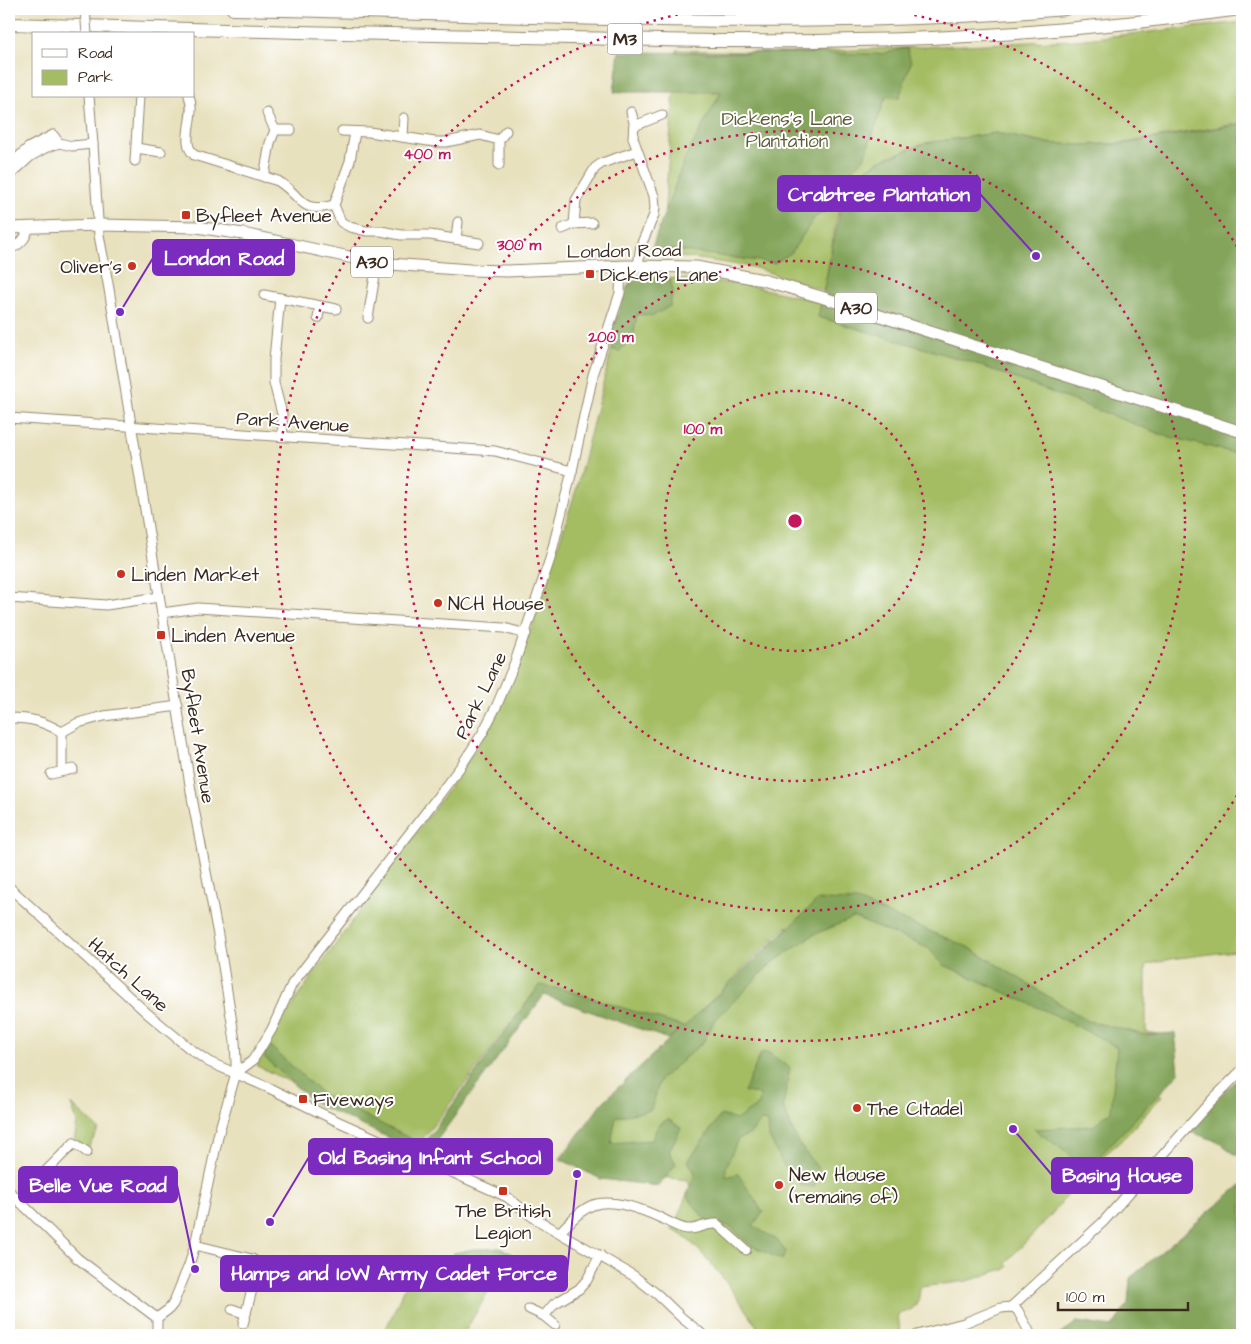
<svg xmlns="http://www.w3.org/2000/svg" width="1251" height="1344" font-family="'Architects Daughter',sans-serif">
  <rect width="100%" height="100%" fill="#fff"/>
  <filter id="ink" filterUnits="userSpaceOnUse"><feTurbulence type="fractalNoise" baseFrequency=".02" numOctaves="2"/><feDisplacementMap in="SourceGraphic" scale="10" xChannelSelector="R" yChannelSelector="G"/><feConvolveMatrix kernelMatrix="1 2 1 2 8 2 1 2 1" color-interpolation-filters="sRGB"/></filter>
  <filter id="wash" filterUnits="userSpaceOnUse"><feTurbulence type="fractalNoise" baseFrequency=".0096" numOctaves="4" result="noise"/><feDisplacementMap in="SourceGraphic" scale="20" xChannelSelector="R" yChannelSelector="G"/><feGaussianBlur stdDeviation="1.12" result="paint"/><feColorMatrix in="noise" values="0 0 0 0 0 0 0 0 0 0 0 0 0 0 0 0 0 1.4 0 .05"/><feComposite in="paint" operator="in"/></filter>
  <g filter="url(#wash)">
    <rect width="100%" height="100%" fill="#e8e1be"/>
    <g fill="#a4bd64" stroke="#707441" fill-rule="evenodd">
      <polygon points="1242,22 1242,123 1123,143 1080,145 1044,143 996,133 926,143 881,160 846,182 836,221 824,291 753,267 692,258 661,256 677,50 789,53 1075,40"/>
      <path d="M658 277 742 284 817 301 1242 443V950L1171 959 1146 965V1032L1171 1036 1151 1087 1162 1096 1122 1140 1089 1168V1172L1087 1176H1082C1060 1207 1035 1233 1008 1260L1006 1263 1008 1265 1005 1270H1000L968 1281 920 1287C919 1305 916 1310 898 1314L900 1332 881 1335H762C749 1312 696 1236 672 1230L690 1187 688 1180 597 1170 570 1155 789 926 786 927 681 1030 671 1035 537 989 419 1144 257 1066 264 1050 303 989 455 780 485 735 533 623 576 490 628 285ZM968 947 1088 1021 1108 1026 1080 1021Z"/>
      <polygon points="71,1104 99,1129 86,1152 74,1143 77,1122"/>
      <polygon points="467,1264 484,1264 502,1268 463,1335 383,1335 406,1285 421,1272 437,1276 444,1267"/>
    </g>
    <g fill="#83a45a" stroke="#5f673c">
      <polygon points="907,48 911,62 899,98 886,97 864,158 841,181 826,212 815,217 791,253 774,263 652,247 685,158 721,92 614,92 619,52 880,54"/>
      <polygon points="1242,124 1242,455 1163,435 977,364 818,317 846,182 881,160 926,143 996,133 1044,143 1080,145 1123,144"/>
      <polygon points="669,276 673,290 670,306 653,316 637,314 634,333 619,352 612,349 607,343 629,283 642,278"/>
      <polygon points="818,900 857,901 968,947 1088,1021 1146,1035 1175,1033 1179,1073 1088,1168 1034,1129 1093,1126 1111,1111 1117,1047 1057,1016 944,965 928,948 854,918 813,935 772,963 714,1021 704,1041 660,1080 651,1110 616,1117 611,1143 652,1140 658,1125 668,1119 681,1128 669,1151 676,1164 659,1186 601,1179 560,1159 603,1102 679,1030 668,1039 544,995 426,1155 314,1103 264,1057 268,1044 322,1094 423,1145 540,985 566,990 684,1027"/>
      <polygon points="761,1053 769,1053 790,1068 783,1107 798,1143 820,1171 814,1187 801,1185 783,1165 769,1137 768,1122 761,1121 749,1135 738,1139 726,1167 726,1177 738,1174 763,1212 753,1226 777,1240 786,1252 782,1260 750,1245 730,1226 707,1222 687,1196 695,1173 688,1161 721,1115 736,1120 759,1104 760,1094 744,1092"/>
      <polygon points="1242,1074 1242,1145 1240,1145 1237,1156 1219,1142 1185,1130"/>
      <polygon points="1242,1184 1242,1335 1059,1335 1077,1322 1112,1327 1128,1304 1130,1278"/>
      <polygon points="500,1248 512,1254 502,1268 484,1264 445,1267 438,1276 434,1267 435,1259 452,1257 453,1253 474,1249"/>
    </g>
  </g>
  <g filter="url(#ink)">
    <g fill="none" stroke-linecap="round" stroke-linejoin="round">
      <defs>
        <g id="minor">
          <polyline points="89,96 93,144 99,235 109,289 193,803 218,935 235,1041 236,1062 236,1073 219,1132 195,1245 189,1265 173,1304 169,1309 157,1318"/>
          <path d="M189 96C197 114 179 141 194 155L278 181C305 198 298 214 334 205"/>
          <polyline points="631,112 634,122 633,138 654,196 655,207 654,215 641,245 638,266"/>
          <polyline points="267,113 275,130 291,130"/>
          <polyline points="634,126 662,115"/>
          <polyline points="342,131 369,132 435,142 446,142 480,135 499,140"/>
          <polyline points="355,132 350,161 334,205 341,222 350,227 366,231 381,231 401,235 430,235 479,243"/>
          <polyline points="403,137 404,118"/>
          <polyline points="136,148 161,152"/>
          <polyline points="135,161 139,96"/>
          <polyline points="499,165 499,140 506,131"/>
          <polyline points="9,166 28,148 53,135 59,143"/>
          <polyline points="9,176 31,156 45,148 59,143 72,146 93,144"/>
          <polyline points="264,177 270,143 275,130"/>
          <polyline points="574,224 576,200 595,168 602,163 637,151"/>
          <polyline points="562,229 574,224 592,223"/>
          <polyline points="456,239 458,222"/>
          <path d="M9 249C19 246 27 238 28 228"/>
          <polyline points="264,295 336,309"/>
          <polyline points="280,298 274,359 274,383 282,414 283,436"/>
          <polyline points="318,318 320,306"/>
          <polyline points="368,318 377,263"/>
          <polyline points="9,418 495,451 572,471"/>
          <polyline points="9,598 106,605 159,597"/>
          <polyline points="162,613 198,608 504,628 526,634"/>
          <path d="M9 718C31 718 42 721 62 732L78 723 104 716 178 706"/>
          <polyline points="62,770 62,732"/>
          <polyline points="51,774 73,769"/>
          <polyline points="9,887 148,1014 189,1048 209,1062 269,1088 337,1121 507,1197 534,1218 634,1276 658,1295 682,1318 703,1335"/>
          <polyline points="236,1073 252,1061 260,1049 272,1029 292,984 423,816 461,766 482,734 497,705 515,662 550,559 572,471 593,375 620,293 621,266"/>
          <polyline points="9,1191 77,1258 157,1318"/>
          <polyline points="17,1200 74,1143 87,1152"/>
          <path d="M560 1232C570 1222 580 1210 593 1205 612 1198 644 1210 661 1218 669 1222 682 1230 690 1229 699 1229 707 1223 717 1224L746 1250"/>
          <polyline points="195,1245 252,1259 256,1262 255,1278 243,1324"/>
          <polyline points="1011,1307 1103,1222 1212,1100 1242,1070"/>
          <polyline points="1011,1307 1015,1308 1018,1311 1031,1335"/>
          <polyline points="232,1309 246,1314"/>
          <polyline points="529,1309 544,1316 555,1325"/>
          <polyline points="544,1316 554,1304 579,1289 587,1280 600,1255"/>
          <polyline points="157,1318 157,1335"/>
          <polyline points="917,1335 964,1323 1001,1308 1011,1307"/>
        </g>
        <polyline id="major" points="9,228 99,225 197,227 243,234 377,263 470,270 507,271 627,266 696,267 763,280 821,297 1242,432"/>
        <g id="highway">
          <path d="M233 9C510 14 788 33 1065 9"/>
          <path d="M9 24C197 29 384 35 572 38 667 40 762 43 857 40 985 38 1113 27 1240 9"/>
        </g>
      </defs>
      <use href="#minor" stroke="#92866e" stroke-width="11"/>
      <use href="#major" stroke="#92866e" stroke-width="13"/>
      <use href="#highway" stroke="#92866e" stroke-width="14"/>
      <use href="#minor" stroke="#fff" stroke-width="9"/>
      <use href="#major" stroke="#fff" stroke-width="11"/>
      <use href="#highway" stroke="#fff" stroke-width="12"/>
      <defs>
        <polyline id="minor-bridge" points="85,9 87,34"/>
      </defs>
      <use href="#minor-bridge" stroke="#92866e" stroke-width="11" stroke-linecap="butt"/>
      <use href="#minor-bridge" stroke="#fff" stroke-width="9"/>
    </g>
  </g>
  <g fill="none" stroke="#c2185b" stroke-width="2.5" stroke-dasharray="2.5 5">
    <circle cx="795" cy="521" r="130"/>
    <circle cx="795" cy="521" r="260"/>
    <circle cx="795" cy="521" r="390"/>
    <path d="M1241 789A520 520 0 1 1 705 9M885 9A520 520 0 0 1 1241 253"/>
  </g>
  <g fill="#c8321e" stroke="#fff" stroke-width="2">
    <rect x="181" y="210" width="10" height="10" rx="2.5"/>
    <circle cx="132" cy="266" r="5"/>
    <rect x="585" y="269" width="10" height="10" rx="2.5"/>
    <circle cx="121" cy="574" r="5"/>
    <circle cx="438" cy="603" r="5"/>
    <rect x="156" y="630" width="10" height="10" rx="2.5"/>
    <rect x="298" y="1094" width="10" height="10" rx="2.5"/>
    <circle cx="857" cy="1108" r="5"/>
    <circle cx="779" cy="1185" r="5"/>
    <rect x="498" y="1186" width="10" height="10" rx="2.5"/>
  </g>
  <g text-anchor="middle" stroke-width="4" stroke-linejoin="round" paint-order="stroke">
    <g fill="#fff" stroke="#766a62" stroke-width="1">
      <rect x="607.5" y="23.5" width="35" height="31" rx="4"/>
      <rect x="351" y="246.5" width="42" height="31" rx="4"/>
      <rect x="835" y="292.5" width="42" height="31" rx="4"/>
    </g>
    <g font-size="18" font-weight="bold" fill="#3b2a1e">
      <text x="625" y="45">M3</text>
      <text x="372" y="268">A30</text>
      <text x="856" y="314">A30</text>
    </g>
    <g font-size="19" fill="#605d36" stroke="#fff">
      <text x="787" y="125">Dickens's Lane<tspan x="787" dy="22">Plantation</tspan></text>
    </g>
    <g font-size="19" fill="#3b2a1e" stroke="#fff" text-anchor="start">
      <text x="196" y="222">Byfleet Avenue</text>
      <text x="122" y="273" text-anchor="end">Oliver's</text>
      <text x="600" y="281">Dickens Lane</text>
      <text x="131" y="581">Linden Market</text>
      <text x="448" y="610">NCH House</text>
      <text x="171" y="642">Linden Avenue</text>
      <text x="313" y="1106">Fiveways</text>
      <text x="867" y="1115">The CItadel</text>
      <text x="789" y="1181">New House<tspan x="789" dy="22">(remains of)</tspan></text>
      <text x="503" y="1217" text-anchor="middle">The British<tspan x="503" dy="22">Legion</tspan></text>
    </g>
    <g font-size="19" fill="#3b2a1e" stroke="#fff">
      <text transform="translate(624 250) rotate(-1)" y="7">London Road</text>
      <text transform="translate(293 421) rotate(4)" y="7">Park Avenue</text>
      <text transform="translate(480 695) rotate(-64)" y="7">Park Lane</text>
      <text transform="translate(199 736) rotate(81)" y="7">Byfleet Avenue</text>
      <text transform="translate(129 974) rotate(42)" y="7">Hatch Lane</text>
    </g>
  </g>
  <circle cx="795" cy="521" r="8" fill="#c2185b" stroke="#fff" stroke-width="2.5"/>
  <g font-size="15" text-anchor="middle" font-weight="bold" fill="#c2185b" stroke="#fff" stroke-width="4" stroke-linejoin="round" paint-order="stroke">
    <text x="427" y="159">400 m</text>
    <text x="519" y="250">300 m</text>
    <text x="611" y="342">200 m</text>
    <text x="703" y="434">100 m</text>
  </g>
  <path fill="none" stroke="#7b2cbf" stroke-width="2" d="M1036 256L980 194M120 312L153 258M270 1222L309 1157M1013 1129L1052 1175M195 1269L177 1185M577 1174L567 1273"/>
  <g fill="#7b2cbf" stroke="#fff" stroke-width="2">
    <circle cx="1036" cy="256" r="5"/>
    <circle cx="120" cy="312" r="5"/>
    <circle cx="270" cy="1222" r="5"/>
    <circle cx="1013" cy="1129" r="5"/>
    <circle cx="195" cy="1269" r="5"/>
    <circle cx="577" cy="1174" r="5"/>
  </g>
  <g fill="#7b2cbf" stroke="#7b2cbf" stroke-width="2">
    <rect x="778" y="176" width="202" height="35" rx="5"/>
    <rect x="153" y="240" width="141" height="35" rx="5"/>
    <rect x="309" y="1139" width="243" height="35" rx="5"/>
    <rect x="1052" y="1158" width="140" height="35" rx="5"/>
    <rect x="19" y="1167" width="158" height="35" rx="5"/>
    <rect x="221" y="1256" width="346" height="35" rx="5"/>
  </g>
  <g font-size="20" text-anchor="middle" font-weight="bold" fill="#fff">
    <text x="879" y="201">Crabtree Plantation</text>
    <text x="224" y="265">London Road</text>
    <text x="430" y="1164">Old Basing Infant School</text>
    <text x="1122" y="1182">Basing House</text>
    <text x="98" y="1192">Belle Vue Road</text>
    <text x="394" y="1280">Hamps and IoW Army Cadet Force</text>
  </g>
  <rect width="1251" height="1344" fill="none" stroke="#fff" stroke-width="30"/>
  <rect x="32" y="32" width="162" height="65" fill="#ffffff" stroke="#b1aaa5"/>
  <rect x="42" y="49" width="25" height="8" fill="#ffffff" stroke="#b1aaa5"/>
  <text x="78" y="58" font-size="15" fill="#3b2a1e">Road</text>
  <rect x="42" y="70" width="25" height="15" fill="#a4bd64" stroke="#b1aaa5"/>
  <text x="78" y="82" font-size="15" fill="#3b2a1e">Park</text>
  <path d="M1058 1302v8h130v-8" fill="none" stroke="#3b2a1e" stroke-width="2.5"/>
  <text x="1066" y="1302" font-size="15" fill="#3b2a1e" stroke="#ffffff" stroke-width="4" paint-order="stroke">100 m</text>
</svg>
